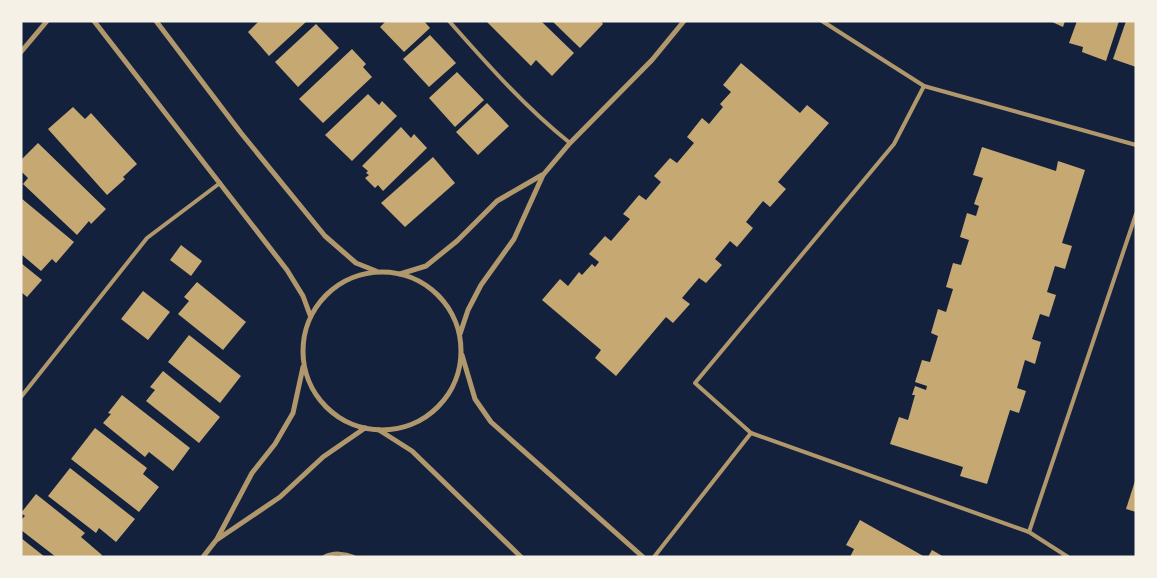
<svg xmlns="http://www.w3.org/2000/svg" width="1157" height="578" font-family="'Sofia Sans Condensed',sans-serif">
  <rect width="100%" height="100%" fill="#14213d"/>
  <g fill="#c6a872">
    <polygon points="259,21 307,21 269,56 248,32"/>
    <polygon points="386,21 424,21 430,28 404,52 380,27"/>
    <polygon points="486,21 541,21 574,53 552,76 536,60 531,66"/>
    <polygon points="552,21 601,21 603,24 580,48"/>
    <polygon points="1050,21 1065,21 1063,27"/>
    <polygon points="1077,21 1119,21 1106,61 1082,52 1083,47 1069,43"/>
    <polygon points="1126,21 1136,21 1136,67 1113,59"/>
    <polygon points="316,24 339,48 298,87 275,62"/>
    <polygon points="430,35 456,63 429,87 403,59"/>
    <polygon points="352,49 366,64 363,67 372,77 323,123 299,99"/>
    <polygon points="741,63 800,113 807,105 829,123 778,182 786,189 770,207 763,201 746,222 753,228 737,247 730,241 715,259 722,265 706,283 699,278 682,298 690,304 673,323 666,317 616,376 595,358 601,350 542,300 560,279 568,286 579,272 582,275 592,264 595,267 599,262 589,254 605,236 611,241 630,219 623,214 639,195 646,200 661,182 654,176 670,158 677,163 694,143 687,137 702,118 709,124 723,107 720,104 731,92 723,85"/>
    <polygon points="457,72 484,100 455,127 429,98"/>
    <polygon points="368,94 379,105 382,101 397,116 352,161 325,135"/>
    <polygon points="487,103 509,126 478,155 456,132"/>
    <polygon points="73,107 85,119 91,113 137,164 123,177 125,179 107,195 48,129"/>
    <polygon points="401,127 411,138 414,134 427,148 383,191 378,185 375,188 365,178 369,175 366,173 368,171 362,166"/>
    <polygon points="38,143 106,209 91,224 89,221 77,235 23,184 28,178 21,171 21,160"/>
    <polygon points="982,147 1056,171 1058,161 1085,170 1062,243 1072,246 1065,269 1055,266 1047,292 1056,295 1049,317 1040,314 1032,339 1041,342 1035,364 1025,360 1017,388 1026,391 1019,413 1010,410 987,484 960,476 963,467 890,444 899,417 908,420 915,395 912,395 915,386 926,390 927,386 915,382 922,360 930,362 938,336 931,333 938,309 946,312 953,289 946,287 953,263 961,265 969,240 960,237 967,213 976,216 979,206 974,204 983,178 973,175"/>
    <polygon points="433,157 455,183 405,227 381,203"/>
    <polygon points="21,198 74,242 56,263 52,259 41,271 21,254"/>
    <polygon points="181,245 202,261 191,276 170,260"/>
    <polygon points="21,263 42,280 27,297 21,292"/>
    <polygon points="197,282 246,322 223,350 178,314 189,301 184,297"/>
    <polygon points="143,291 170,312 148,340 121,319"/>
    <polygon points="189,335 241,376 220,403 168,362"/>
    <polygon points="163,371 220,417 199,443 146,401 155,390 150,387"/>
    <polygon points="122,395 190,448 173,471 149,452 145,457 103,423 111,414 108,413"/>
    <polygon points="95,428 147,468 143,474 159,487 139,512 71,459"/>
    <polygon points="70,468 135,519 116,542 99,528 96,533 48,496"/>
    <polygon points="1135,481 1136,481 1136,512 1126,509"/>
    <polygon points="36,494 85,533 81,537 102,555 101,557 56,557 21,530 21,520 25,516 21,513"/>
    <polygon points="860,520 925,557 850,557 854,549 846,545"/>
    <polygon points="21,538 45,557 21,557"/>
    <polygon points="932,550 944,557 928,557"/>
  </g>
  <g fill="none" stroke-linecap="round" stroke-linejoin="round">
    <g stroke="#b1986c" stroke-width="4">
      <path d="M449 21C487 64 525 107 570 143"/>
      <polyline points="822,21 924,86 1136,145"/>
      <polyline points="21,397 147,238 220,183"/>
      <polyline points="751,433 1029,532 1136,214"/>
      <polyline points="1029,532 1068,557"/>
      <path d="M324 557C333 552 345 553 354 557"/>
      <polyline points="654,557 751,433 695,383 894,144 924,86"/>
    </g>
    <g stroke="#b1986c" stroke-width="5">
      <polyline points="94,21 287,270 303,296 310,315"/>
      <polyline points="156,21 241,133 325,236 356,263 376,271"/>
      <polyline points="21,52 47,21"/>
      <circle cx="382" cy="351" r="79"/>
      <polyline points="400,274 426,266 457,241 497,201 542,175"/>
      <polyline points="460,334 468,310 481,285 514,239 543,175 570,143 652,60 684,21"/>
      <polyline points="462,355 475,399 491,422 643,557"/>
      <polyline points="379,430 412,451 521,557"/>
      <polyline points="218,539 280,497 323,457 365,428"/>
      <polyline points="203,557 217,539 252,473 275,444 293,413 303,367"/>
    </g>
  </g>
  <rect width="1157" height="578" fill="none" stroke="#f6f1e7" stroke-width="45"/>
</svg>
